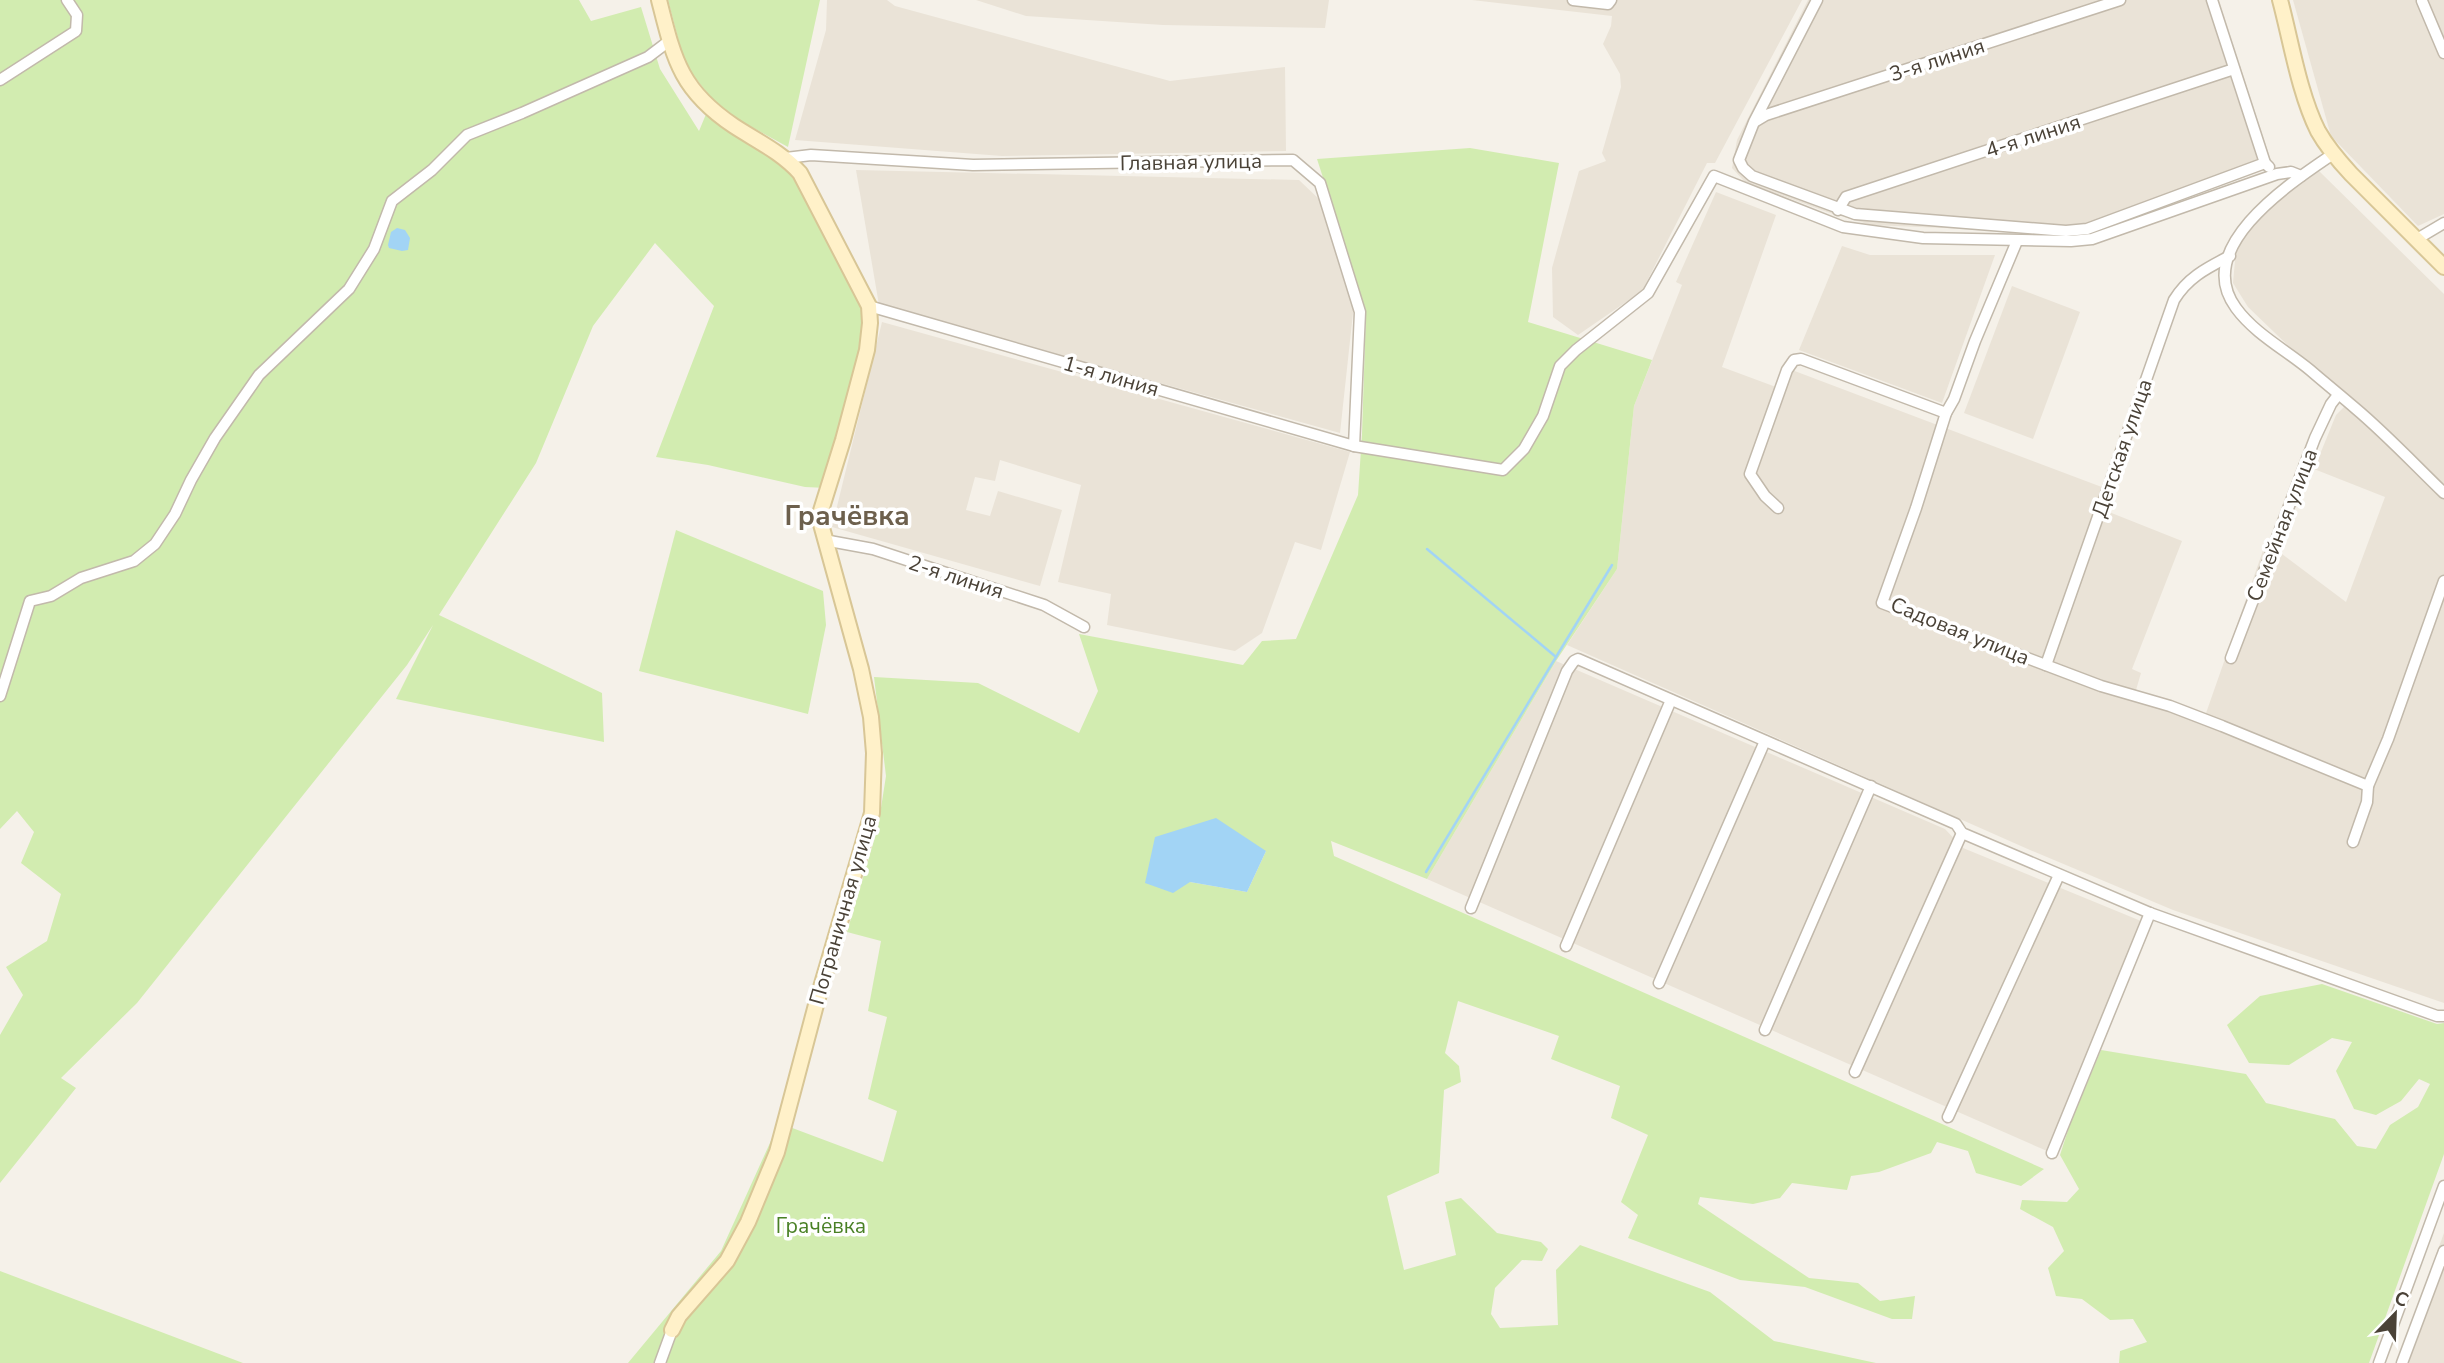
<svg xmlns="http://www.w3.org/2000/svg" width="2444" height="1363" font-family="'Nunito Sans',sans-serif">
  <rect width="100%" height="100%" fill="#f5f1e9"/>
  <g fill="#eae3d7">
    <polygon points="827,0 887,0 895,6 1170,81 1285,67 1286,151 1002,156 795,140 826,30"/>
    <polygon points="976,0 1329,0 1325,28 1163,25 1026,16"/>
    <polygon points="1472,0 1802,0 1715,163 1707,163 1642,291 1578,335 1553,317 1552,268 1579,171 1606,161 1602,153 1621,87 1620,74 1603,44 1611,26 1612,16"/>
    <polygon points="1808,0 2219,0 2273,167 2086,230 2062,233 1871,225 1827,212 1745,182 1732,168 1737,140"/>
    <polygon points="2293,0 2444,0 2444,214 2418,226 2331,136"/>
    <polygon points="856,170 1299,180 1320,200 1354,304 1340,433 879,305"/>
    <polygon points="2319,171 2444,294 2444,1003 2173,910 2030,850 1567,645 1617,569 1634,406 1682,285 1676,282 1716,192 1776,215 1722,367 1784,390 1792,370 2115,492 2109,512 2182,541 2132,669 2141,673 2136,690 2205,716 2266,542 2346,602 2385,497 2314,469 2336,415 2348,403 2248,307 2233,283 2236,250 2256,218"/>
    <polygon points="1842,246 1870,255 1995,255 1942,403 1799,350"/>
    <polygon points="2012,286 2080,312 2033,439 1964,413"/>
    <polygon points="882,322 1350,452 1321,550 1295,542 1262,633 1235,651 1107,625 1111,594 1058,582 1081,485 1000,460 995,481 975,477 966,510 990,516 998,491 1062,510 1040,586 832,527"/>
    <polygon points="1556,661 1945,829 1963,848 2141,921 2047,1151 1427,879"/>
    <polygon points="2444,1233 2444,1363 2396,1363"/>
  </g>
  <g fill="#d2ecb0" fill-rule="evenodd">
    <polygon points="0,0 579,0 591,21 641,7 660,69 699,131 709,107 786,158 869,306 827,488 805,487 708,465 656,457 714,306 655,243 593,326 536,463 439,615 602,693 604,742 396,699 433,625 407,665 137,1003 61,1078 76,1088 0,1183 0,1035 23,995 6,967 47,941 61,894 21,863 34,832 17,811 0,829"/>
    <polygon points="668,0 820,0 788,147 721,110 685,65"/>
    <path d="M1470 148 1559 163 1528 322 1652 360 1634 406 1617 569 1556 661 1427 879 1331 841 1334 856 2044 1169 2021 1186 1976 1173 1968 1151 1937 1142 1931 1153 1879 1172 1851 1176 1847 1190 1792 1183 1780 1198 1753 1204 1700 1197 1698 1204 1809 1278 1858 1283 1880 1301 1915 1296 1912 1319H1892L1805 1287 1740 1280 1628 1238 1638 1215 1621 1202 1648 1135 1611 1118 1620 1086 1551 1059 1559 1036 1458 1001 1445 1053 1459 1066 1461 1082 1444 1090 1439 1173 1387 1196 1404 1270 1456 1255 1445 1202 1461 1198 1497 1233 1541 1242 1548 1249 1542 1261 1522 1260 1495 1288 1491 1314 1500 1328 1558 1325 1556 1270 1580 1245 1710 1292 1774 1341 1876 1363H628L721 1251 779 1123 883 1162 897 1111 868 1099 887 1017 868 1011 881 941 847 932 878 827 886 776 874 677 978 683 1079 733 1098 691 1079 634 1243 665 1262 641 1296 639 1358 495 1362 434 1366 311 1317 159ZM1266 851 1247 892 1190 882Z"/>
    <polygon points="676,530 823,591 826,625 808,714 639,671"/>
    <polygon points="2322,984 2437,1024 2444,1023 2444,1154 2369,1363 2119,1363 2120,1351 2147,1342 2133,1319 2110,1320 2082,1299 2056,1296 2048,1268 2064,1251 2053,1227 2020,1209 2022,1200 2067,1202 2079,1189 2060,1155 2070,1124 2101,1050 2246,1074 2266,1103 2335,1119 2357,1146 2376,1149 2390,1125 2418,1107 2430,1084 2419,1079 2401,1101 2376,1115 2354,1109 2336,1071 2352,1042 2332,1038 2289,1065 2249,1063 2227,1025 2260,996"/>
    <polygon points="0,1271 243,1363 0,1363"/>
  </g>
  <g fill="#a2d4f5">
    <polygon points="397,228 405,230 410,238 408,250 402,251 389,248 388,245 391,232"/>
    <polygon points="1216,818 1266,851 1247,892 1190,882 1173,893 1145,883 1155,837"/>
  </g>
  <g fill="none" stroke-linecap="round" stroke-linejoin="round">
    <g stroke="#a2d4f5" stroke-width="2.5">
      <polyline points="1556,657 1612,565"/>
      <polyline points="1426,872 1556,657 1427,549"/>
    </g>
    <defs>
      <g id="street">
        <polyline points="1573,0 1608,4 1611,0"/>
        <polyline points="1817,0 1754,122 1739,160 1743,168 1752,176 1855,214 2066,231 2087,229 2265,163"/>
        <polyline points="2212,0 2265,163 2269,167"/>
        <polyline points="2422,1 2444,53"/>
        <polyline points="0,80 76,31 77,15 67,0"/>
        <polyline points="1756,121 1766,115 2120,0"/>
        <path d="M2333 154C2292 182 2191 247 2236 308 2255 334 2286 350 2310 370 2325 383 2340 395 2355 408 2386 434 2415 465 2444 493"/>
        <polyline points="786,158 811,155 973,165 1293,160 1320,183 1360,312 1354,446"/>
        <polyline points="1838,210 1846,197 2234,69"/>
        <polyline points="2417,239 2444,223"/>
        <polyline points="2017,241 1975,341 1954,399 1946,413 1916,508 1882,603 2101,686 2170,706 2222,726 2368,786"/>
        <polyline points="869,306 1354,446 1503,470 1524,449 1543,416 1560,366 1576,350 1648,293 1714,176 1843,227 1923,238 2071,241 2092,239 2277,174 2291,172 2301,176"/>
        <polyline points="1778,508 1765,496 1750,474 1787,370 1794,360 1801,359 1946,413"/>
        <polyline points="824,540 873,549 1044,605 1084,627"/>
        <polyline points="2231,658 2315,438 2331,404 2338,395"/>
        <path d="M2046 665 2174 300C2188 277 2207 268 2230 256"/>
        <polyline points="0,696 30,601 51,596 81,578 134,561 155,544 175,514 191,480 215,438 259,375 349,289 374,249 392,201 432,170 467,135 522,113 648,57 669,41"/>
        <polyline points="2353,842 2367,802 2368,786 2388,739 2444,581"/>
        <polyline points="1471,908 1567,671 1574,661 1578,659 1956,824 1962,833 2150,913 2437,1016 2444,1016"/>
        <polyline points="1566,946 1671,700"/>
        <polyline points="1659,983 1765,741"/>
        <polyline points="1765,1030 1871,786"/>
        <polyline points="1855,1072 1962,833"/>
        <polyline points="1948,1117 2059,875"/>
        <polyline points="2052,1153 2150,913"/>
        <polyline points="660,1363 672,1330"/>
        <polyline points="2379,1363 2444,1186"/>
        <polyline points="2402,1363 2444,1251"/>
      </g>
      <g id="secondary">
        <path d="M659 0C674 59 680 90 734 126 757 141 781 152 800 173L869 306 870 323 867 350 843 440 819 517 861 669 871 717 874 753 872 813 817 1001 777 1152 748 1222 727 1261 679 1316 672 1330"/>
        <path d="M2280 0C2291 41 2299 93 2318 131 2327 147 2339 161 2351 174L2444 267"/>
      </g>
    </defs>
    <use href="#street" stroke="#c2b9ab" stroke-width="13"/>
    <use href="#secondary" stroke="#d8c696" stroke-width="18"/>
    <use href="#street" stroke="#fff" stroke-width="10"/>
    <use href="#secondary" stroke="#fff1c9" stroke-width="14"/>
  </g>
  <g text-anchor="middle" stroke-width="7" stroke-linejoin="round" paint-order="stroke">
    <g font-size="21" fill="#4a4237" stroke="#fff">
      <text transform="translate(1937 60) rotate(-18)" y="7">3-я линия</text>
      <text transform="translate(2033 136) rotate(-18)" y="7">4-я линия</text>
      <text transform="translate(1191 162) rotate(-1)" y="7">Главная улица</text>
      <text transform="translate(1111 376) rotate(16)" y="7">1-я линия</text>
      <text transform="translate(2122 448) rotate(-71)" y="7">Детская улица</text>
      <text transform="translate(2282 525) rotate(-69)" y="7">Семейная улица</text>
      <text transform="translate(956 577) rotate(18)" y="7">2-я линия</text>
      <text transform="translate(1960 631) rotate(22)" y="7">Садовая улица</text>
      <text transform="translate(843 910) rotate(-74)" y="7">Пограничная улица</text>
    </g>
    <g font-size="21" fill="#498025" stroke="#fff">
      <text x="821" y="1233">Грачёвка</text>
    </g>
    <g font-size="28" font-weight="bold" fill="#6d604d" stroke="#fff">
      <text x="847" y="525">Грачёвка</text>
    </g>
  </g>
  <g transform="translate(2395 1314) rotate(23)" stroke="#ffffff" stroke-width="5" paint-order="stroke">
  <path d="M0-5L12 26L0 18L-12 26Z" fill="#4a4237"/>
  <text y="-10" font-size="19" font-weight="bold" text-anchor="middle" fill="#4a4237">С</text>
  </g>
</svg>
